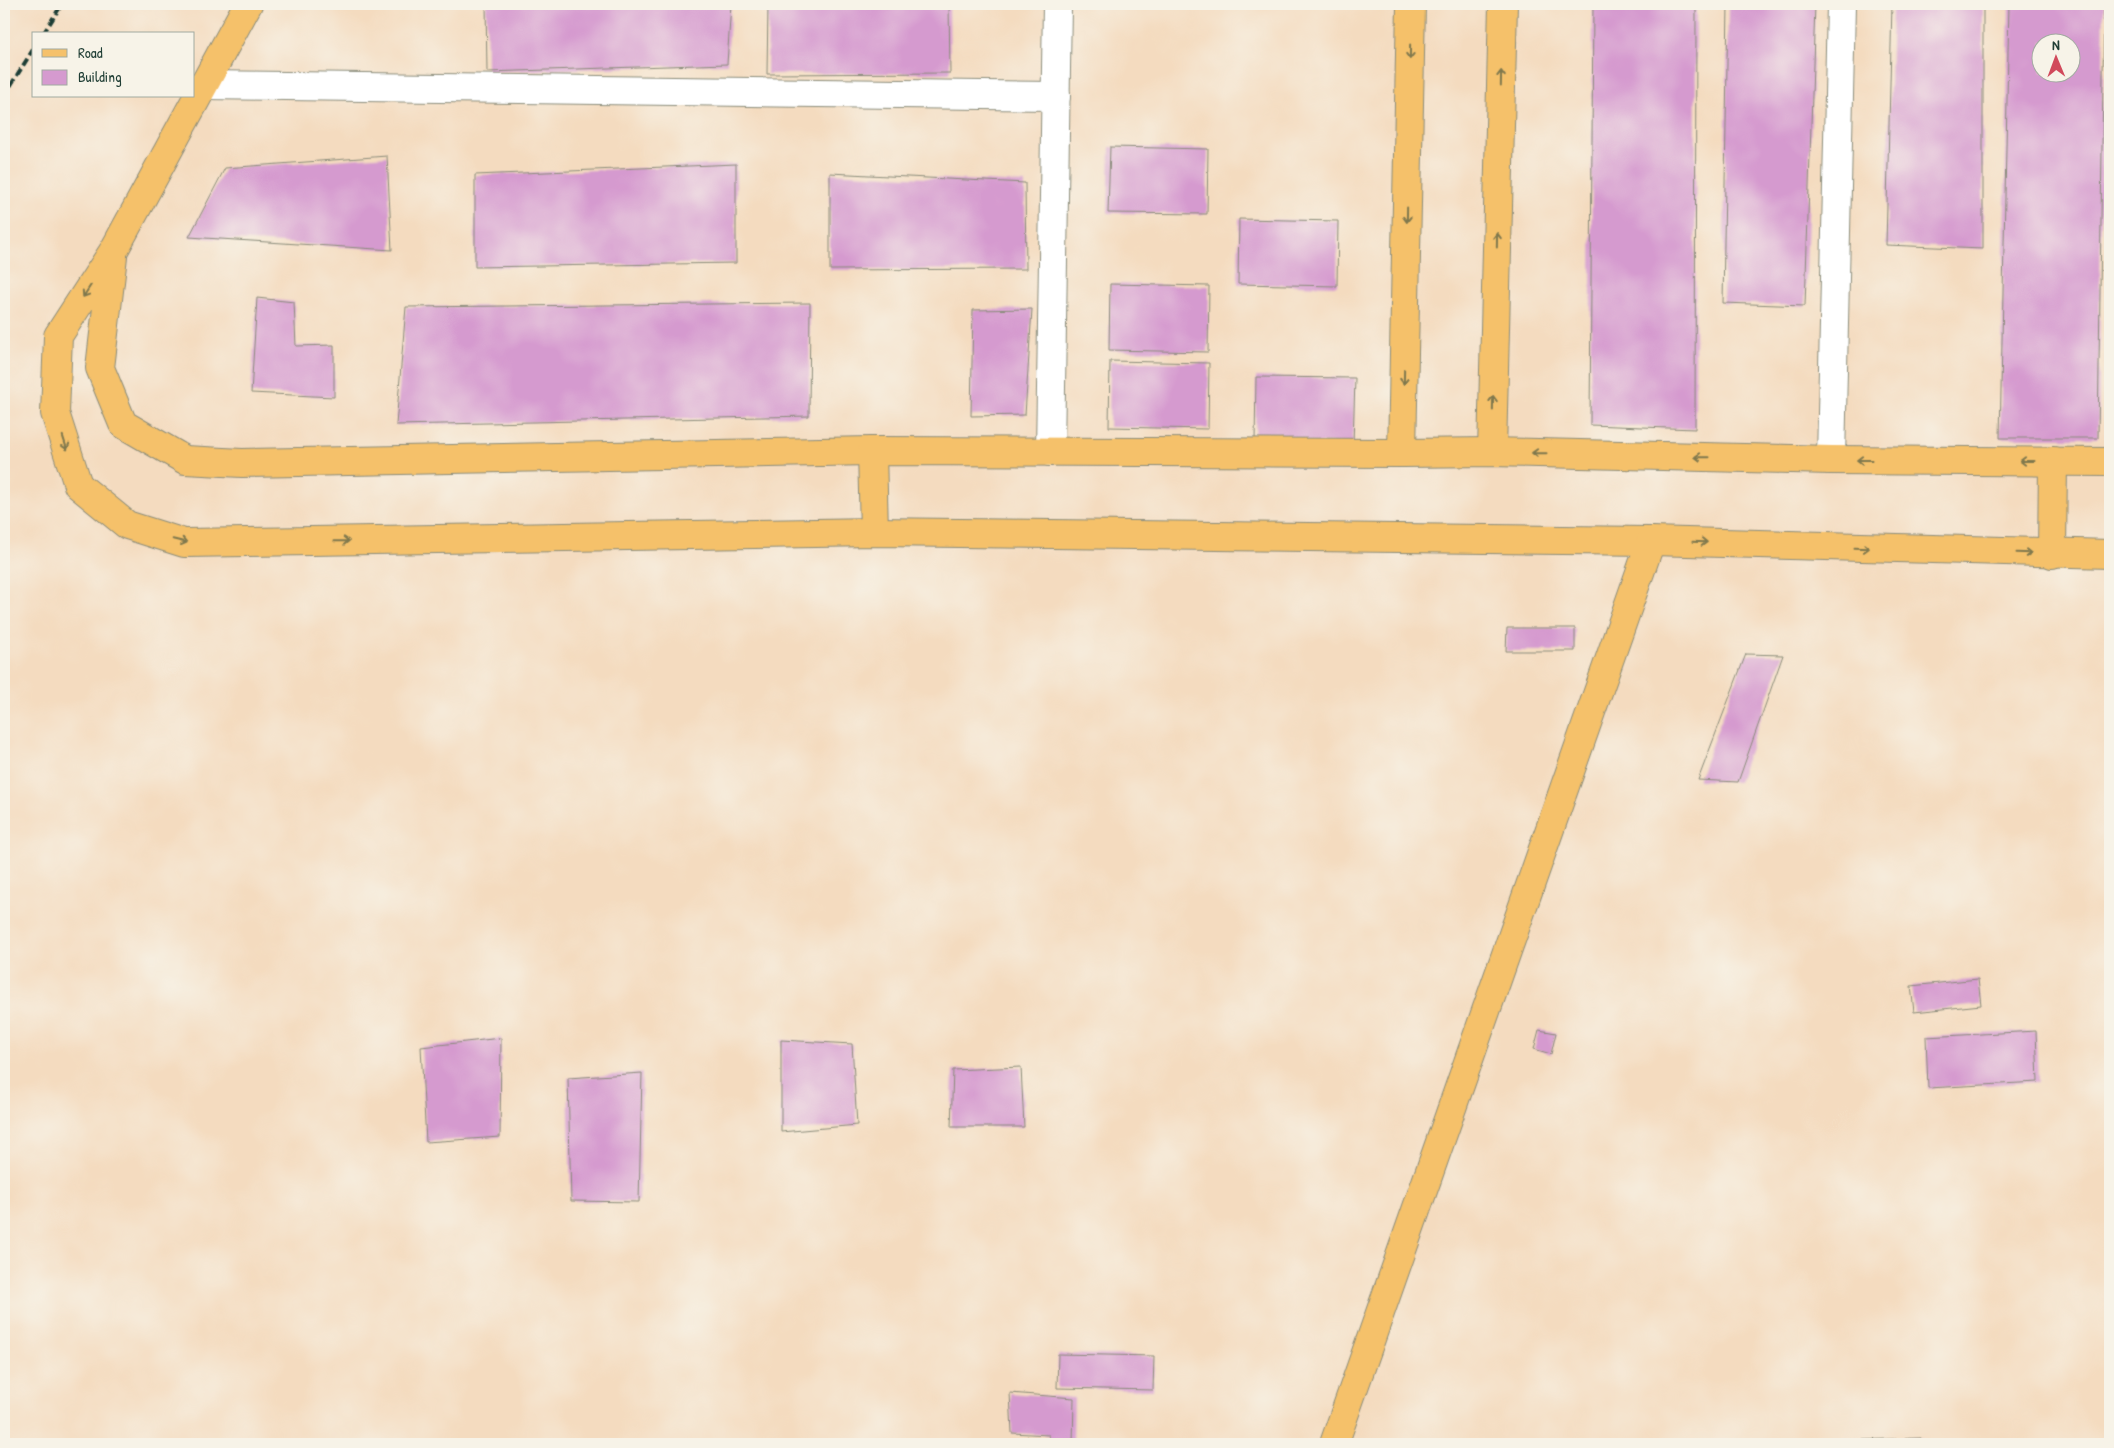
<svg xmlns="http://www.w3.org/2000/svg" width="2114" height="1448" font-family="'Patrick Hand',sans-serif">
  <rect width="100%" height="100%" fill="#f7f3e8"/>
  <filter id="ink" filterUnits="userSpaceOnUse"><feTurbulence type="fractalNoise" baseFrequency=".02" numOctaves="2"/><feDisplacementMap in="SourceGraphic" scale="10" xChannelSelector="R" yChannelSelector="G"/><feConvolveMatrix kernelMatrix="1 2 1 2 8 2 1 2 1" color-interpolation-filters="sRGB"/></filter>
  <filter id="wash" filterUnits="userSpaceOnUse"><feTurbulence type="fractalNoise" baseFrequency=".0096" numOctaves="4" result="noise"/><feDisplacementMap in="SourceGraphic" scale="20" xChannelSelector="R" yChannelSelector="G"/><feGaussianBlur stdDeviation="1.12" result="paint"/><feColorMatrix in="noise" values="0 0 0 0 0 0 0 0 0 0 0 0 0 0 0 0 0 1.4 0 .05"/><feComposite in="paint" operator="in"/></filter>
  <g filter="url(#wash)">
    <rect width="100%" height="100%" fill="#f4dbbf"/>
    <g id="blocks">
      <g fill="#d59acf" fill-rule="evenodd">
        <polygon points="486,4 731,4 727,64 487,72"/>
        <polygon points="768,4 949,4 950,73 767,74"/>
        <polygon points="1593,4 1696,4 1695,429 1590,425"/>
        <polygon points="1728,4 1815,4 1805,306 1723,303"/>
        <polygon points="1892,4 1983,4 1983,249 1886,245"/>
        <path d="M2009 4H2104L2098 438H2000ZM2042 42H2072V72H2042Z"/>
        <polygon points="1110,147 1208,149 1207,214 1108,213"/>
        <polygon points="387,156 392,250 189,237 225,168"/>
        <polygon points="736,164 736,263 475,267 475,175"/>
        <polygon points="830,173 1025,183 1026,269 830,270"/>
        <polygon points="1239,219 1338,221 1337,286 1238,284"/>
        <polygon points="1110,284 1209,286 1208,352 1109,350"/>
        <polygon points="257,298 294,302 296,346 334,345 334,397 251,393"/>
        <polygon points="810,303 809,416 396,425 406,307"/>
        <polygon points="1032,309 1025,415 971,416 973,310"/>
        <polygon points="1110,361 1209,363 1208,429 1109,427"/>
        <polygon points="1256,377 1355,378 1353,444 1255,442"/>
        <polygon points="1507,628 1575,628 1575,651 1506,651"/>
        <polygon points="1746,654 1783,655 1738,782 1698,780"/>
        <polygon points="1978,979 1981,1005 1914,1012 1911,986"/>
        <polygon points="1539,1030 1556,1033 1551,1054 1534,1049"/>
        <polygon points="2036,1031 2038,1082 1928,1088 1926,1037"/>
        <polygon points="501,1038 500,1137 426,1142 421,1047"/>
        <polygon points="781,1040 852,1044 857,1125 781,1132"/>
        <polygon points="1021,1067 1024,1127 951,1127 953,1070"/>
        <polygon points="642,1073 639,1202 571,1201 568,1078"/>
        <polygon points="1058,1354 1154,1356 1153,1390 1057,1388"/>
        <polygon points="1010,1393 1074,1398 1073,1444 1050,1444 1049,1435 1012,1433"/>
        <polygon points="1921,1438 1921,1444 1858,1444 1858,1440"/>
      </g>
    </g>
  </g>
  <g filter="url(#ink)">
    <use href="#blocks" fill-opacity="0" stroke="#8a8c7a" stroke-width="1"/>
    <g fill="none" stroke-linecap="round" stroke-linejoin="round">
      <defs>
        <g id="minor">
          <polyline points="203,85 1056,96"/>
          <polyline points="1050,452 1057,4"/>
          <polyline points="1831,460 1841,4"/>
        </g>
        <g id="major">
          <polyline points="248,4 114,250 58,336 55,413 78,485 127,525 184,543 874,532 1651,541 2110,554"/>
          <polyline points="113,256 100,368 123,424 185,460 242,463 872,451 1402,453 1492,452 1831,460 2110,462"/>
          <polyline points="872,451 874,532"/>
          <polyline points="1492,452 1503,4"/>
          <polyline points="1402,453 1411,4"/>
          <polyline points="2052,554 2053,461"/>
          <polyline points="1334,1444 1651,541"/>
        </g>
      </defs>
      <use href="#minor" stroke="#8a8c7a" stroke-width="30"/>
      <use href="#major" stroke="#8a8c7a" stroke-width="30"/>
      <use href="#minor" stroke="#fff" stroke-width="28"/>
      <use href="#major" stroke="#f5c16b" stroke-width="28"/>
      <g stroke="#1f3d34" stroke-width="4" stroke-dasharray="8 4" stroke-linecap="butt">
        <polyline points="43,34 62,4"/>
        <polyline points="4,96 34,48"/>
      </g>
    </g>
    <defs><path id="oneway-shaft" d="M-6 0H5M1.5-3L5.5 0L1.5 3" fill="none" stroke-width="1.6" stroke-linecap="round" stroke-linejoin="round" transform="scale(1.25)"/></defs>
    <g stroke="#7f784d">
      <use href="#oneway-shaft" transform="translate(1410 52) rotate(91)"/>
      <use href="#oneway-shaft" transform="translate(1501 78) rotate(-89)"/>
      <use href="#oneway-shaft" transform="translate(1407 215) rotate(91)"/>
      <use href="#oneway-shaft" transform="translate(1497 240) rotate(-89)"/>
      <use href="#oneway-shaft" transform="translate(87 291) rotate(123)"/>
      <use href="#oneway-shaft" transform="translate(1404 377) rotate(91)"/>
      <use href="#oneway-shaft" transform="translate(1493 403) rotate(-89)"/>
      <use href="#oneway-shaft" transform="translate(65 443) rotate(72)"/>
      <use href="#oneway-shaft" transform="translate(1539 453) rotate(-179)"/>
      <use href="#oneway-shaft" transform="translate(1702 457) rotate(-179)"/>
      <use href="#oneway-shaft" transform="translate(1864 460) rotate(-180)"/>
      <use href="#oneway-shaft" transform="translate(2027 461) rotate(-180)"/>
      <use href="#oneway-shaft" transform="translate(180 541) rotate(13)"/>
      <use href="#oneway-shaft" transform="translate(342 541) rotate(-1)"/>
      <use href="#oneway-shaft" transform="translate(1700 542) rotate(2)"/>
      <use href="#oneway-shaft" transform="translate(1862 548) rotate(2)"/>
      <use href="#oneway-shaft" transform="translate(2024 553) rotate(2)"/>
    </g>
  </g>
  <rect width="2114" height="1448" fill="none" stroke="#f7f3e8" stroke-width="20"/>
  <rect x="32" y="32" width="162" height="65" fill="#f7f3e8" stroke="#a1aaa0"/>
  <rect x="42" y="49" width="25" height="8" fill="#f5c16b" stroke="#a1aaa0"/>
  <text x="78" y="58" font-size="15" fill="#1f3d34">Road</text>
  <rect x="42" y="70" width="25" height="15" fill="#d59acf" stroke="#a1aaa0"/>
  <text x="78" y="82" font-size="15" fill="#1f3d34">Building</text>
  <g transform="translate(2056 58) rotate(359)"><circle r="24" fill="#f7f3e8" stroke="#a1aaa0"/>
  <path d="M0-4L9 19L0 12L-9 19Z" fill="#d1495b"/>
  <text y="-8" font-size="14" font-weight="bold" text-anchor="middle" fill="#1f3d34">N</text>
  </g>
</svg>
